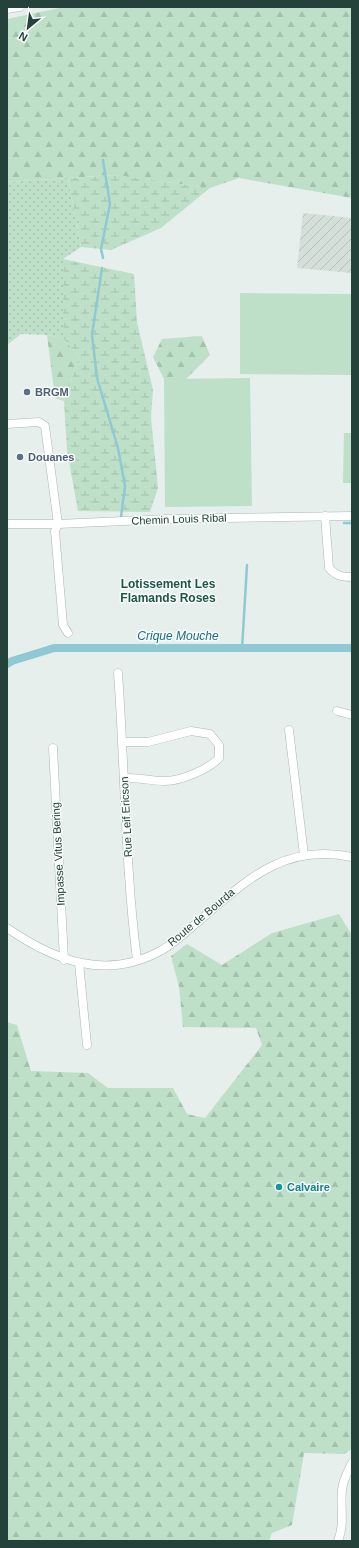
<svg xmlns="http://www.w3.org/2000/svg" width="359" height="1548" font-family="Arial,sans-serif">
  <defs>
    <pattern id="industrial-furrows" width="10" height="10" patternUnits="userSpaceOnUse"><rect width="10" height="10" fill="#d4dfda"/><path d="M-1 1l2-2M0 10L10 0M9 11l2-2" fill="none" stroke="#b6c1bc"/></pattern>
    <pattern id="grass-dots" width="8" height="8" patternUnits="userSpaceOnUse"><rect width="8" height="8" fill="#bfe0c8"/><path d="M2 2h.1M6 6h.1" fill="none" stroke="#a4c1ad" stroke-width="1.8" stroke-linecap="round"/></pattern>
    <pattern id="forest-firs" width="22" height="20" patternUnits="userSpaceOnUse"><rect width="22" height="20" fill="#bfe0c8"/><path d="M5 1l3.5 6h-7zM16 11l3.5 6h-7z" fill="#a4c1ad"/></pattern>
    <pattern id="wetland-marsh" width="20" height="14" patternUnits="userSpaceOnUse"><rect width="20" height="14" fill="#bfe0c8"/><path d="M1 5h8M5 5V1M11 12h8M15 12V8" fill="none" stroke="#a4c1ad"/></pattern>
  </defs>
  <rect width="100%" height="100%" fill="#e6efeb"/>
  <polygon fill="url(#industrial-furrows)" points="303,213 352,218 352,273 297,268"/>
  <polygon fill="url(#grass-dots)" points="68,178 81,247 63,259 63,338 47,335 21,334 7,345 7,182"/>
  <g fill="url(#forest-firs)">
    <polygon points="64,7 352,7 352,198 239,178 210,188 113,175 7,182 7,19"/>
    <polygon points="47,335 63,338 79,357 64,401 55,398"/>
    <polygon points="202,336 210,355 186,379 164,379 153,357 162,339"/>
    <polygon points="339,914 352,935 352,1449 344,1454 304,1453 292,1525 272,1533 269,1541 7,1541 7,1022 17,1025 31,1071 88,1073 108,1088 173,1088 187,1114 205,1118 262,1045 256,1028 183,1027 179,987 171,956 187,944 222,965 272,933"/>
  </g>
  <g fill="url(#wetland-marsh)">
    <polygon points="116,175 210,188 161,228 111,250 81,247 68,178"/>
    <polygon points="63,259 134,274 137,322 153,390 151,417 158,488 150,512 78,511 67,450 64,401 79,357 63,338"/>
  </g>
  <g fill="#bfe0c8">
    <polygon points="240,293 352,294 352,375 240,374"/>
    <polygon points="250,378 252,506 165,507 164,379"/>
    <polygon points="344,433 352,433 352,483 343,483"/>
  </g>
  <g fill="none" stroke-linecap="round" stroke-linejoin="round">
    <g stroke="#8ec9d4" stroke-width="2.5">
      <polyline points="103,160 110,204 101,249 103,258"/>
      <polyline points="102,268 92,335 97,378 118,448 125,486 121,517"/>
      <polyline points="344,523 352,523"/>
      <polyline points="242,649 247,565"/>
    </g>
    <polyline stroke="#8ec9d4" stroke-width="8" points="7,664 12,661 54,648 352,648"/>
    <defs>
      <g id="minor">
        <polyline points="7,9 20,7"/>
        <polyline points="7,424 39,422 45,426 58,524 55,531 63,625 68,633"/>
        <path d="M325 516 329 568C336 576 342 577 352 577"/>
        <polyline points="7,524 58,524 167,519 352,516"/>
        <path d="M118 673C125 769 125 865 137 960"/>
        <polyline points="337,711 352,715"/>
        <polyline points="289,730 304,855"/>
        <path d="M123 742H148L191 731 210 734 219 745V758C209 769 181 781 165 781 151 781 138 777 124 778"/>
        <polyline points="53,748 64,960"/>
        <path d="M7 928C55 961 107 981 162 950 176 942 188 930 200 920 248 879 284 843 352 857"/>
        <polyline points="79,963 87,1045"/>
        <path d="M338 1541C345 1524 340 1507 342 1490 343 1480 348 1471 352 1463"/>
      </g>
    </defs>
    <use href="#minor" stroke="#a8b8b2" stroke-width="9"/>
    <use href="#minor" stroke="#fff" stroke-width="8"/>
  </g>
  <g fill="#5c6f8a" stroke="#f7fbf9" stroke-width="1.5">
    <circle cx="27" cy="392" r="4"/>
    <circle cx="20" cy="457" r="4"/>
  </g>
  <circle fill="#0f9aa8" stroke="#f7fbf9" stroke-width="1.5" cx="279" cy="1187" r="4"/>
  <g text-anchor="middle" stroke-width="3" stroke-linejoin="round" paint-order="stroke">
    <g font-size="11" font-weight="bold" fill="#4e5e75" stroke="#f7fbf9" text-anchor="start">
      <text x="35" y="396">BRGM</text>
      <text x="28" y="461">Douanes</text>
    </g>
    <g font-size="11" fill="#24423a" stroke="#f7fbf9">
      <text transform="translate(179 519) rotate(-2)" y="4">Chemin Louis Ribal</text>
      <text transform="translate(126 817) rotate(-93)" y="4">Rue Leif Ericson</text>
      <text transform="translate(58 854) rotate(-93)" y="4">Impasse Vitus Bering</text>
      <text transform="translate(201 917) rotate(-40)" y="4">Route de Bourda</text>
    </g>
    <g font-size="11" font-weight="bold" fill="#0d838f" stroke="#f7fbf9" text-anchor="start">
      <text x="287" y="1191">Calvaire</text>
    </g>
    <g font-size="12" font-weight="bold" fill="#1f5548" stroke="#f7fbf9">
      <text x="168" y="588">Lotissement Les<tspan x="168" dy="14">Flamands Roses</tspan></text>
    </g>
    <g font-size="12" font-style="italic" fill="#1c6f80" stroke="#f7fbf9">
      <text x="178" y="640">Crique Mouche</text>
    </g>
  </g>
  <rect width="359" height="1548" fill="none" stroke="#24423a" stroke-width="16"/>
  <g transform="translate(28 28) rotate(209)" stroke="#f7fbf9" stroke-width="3" paint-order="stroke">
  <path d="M0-3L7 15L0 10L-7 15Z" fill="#24423a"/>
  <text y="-6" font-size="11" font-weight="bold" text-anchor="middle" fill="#24423a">N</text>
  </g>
</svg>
